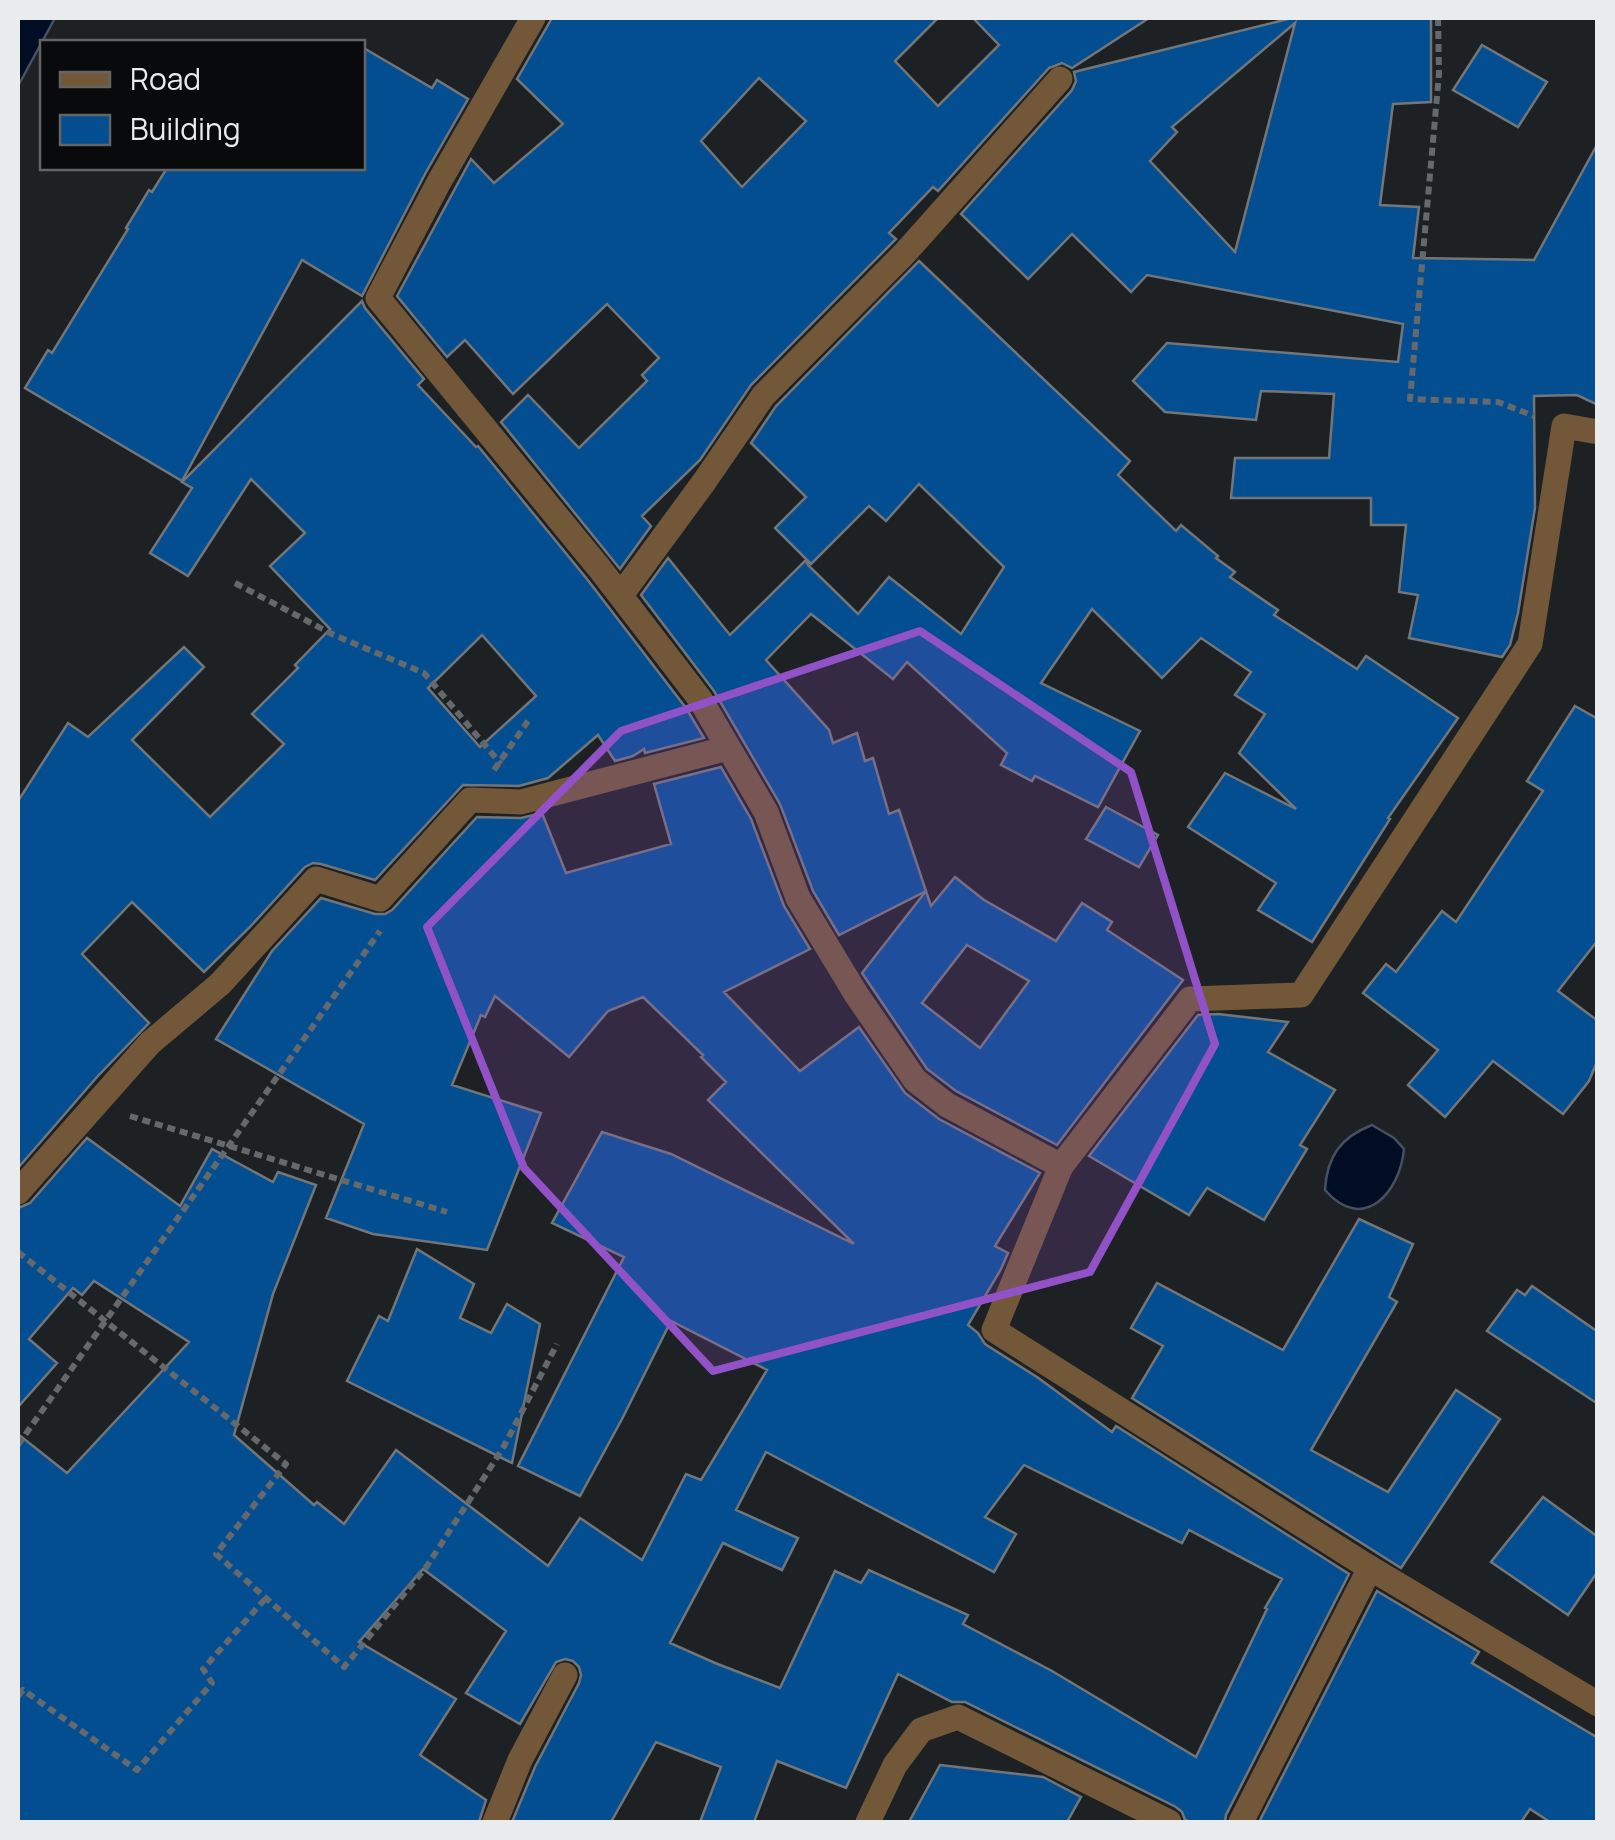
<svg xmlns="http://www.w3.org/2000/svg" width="1615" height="1840" font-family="Manrope,sans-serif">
  <rect width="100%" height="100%" fill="#1e2124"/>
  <g fill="#000d23" stroke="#465060" stroke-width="2.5">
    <polygon points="18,18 55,18 18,86"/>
    <path d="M1372 1125 1394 1138 1404 1149C1400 1193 1363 1234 1325 1190 1327 1156 1341 1137 1372 1125Z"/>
  </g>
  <g fill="#024e91" stroke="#737679" stroke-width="2.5" fill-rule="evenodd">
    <path d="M552 18H938L895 61 938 106 999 45 973 18H1149L1072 68 1062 63 1049 68 938 191 933 187 889 233 896 239 751 385 700 460 642 516 651 526 620 569 501 422 528 395 579 448 647 381 642 375 659 358 607 304 513 394 465 340 447 357 397 296 471 159 494 183 563 124 517 79ZM759 78 806 121 742 187 701 141Z"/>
    <path d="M1292 18H1431V102L1393 104 1380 205 1419 207 1413 258 1534 260 1598 143V405L1577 395 1534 396 1535 508 1518 613 1510 645 1502 657 1409 638 1418 595 1399 592 1406 525H1371V498H1231L1235 458H1329L1334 394 1261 391 1256 420 1165 412 1133 381 1167 343 1398 362 1403 324 1147 275 1131 292 1072 234 1028 279 961 214 1072 90 1076 81 1074 72ZM1295 23 1235 252 1150 161 1177 132 1172 127Z"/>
    <polygon points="1482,45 1547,82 1518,127 1453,90"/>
    <polygon points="362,47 432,88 437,80 468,99 425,174 362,296 302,260 182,481 25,388 48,350 52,353 128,229 126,228 149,190 152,192 167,168 362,168"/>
    <polygon points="919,261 1130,461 1118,475 1176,531 1181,525 1218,556 1216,558 1235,572 1230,577 1278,610 1274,615 1357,669 1366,656 1458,718 1388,818 1390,819 1312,942 1258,910 1276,883 1188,827 1225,773 1296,809 1239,753 1265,714 1235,695 1251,672 1201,638 1162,678 1092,609 1041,683 1140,731 1098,807 1035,776 1032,781 1001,765 1007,753 907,662 893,679 811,614 766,660 829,730 833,743 857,733 865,761 873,758 889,814 899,810 926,891 839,935 813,891 780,804 714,691 641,595 668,558 730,635 806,560 808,565 858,614 889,577 961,634 1004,567 919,484 886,521 869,506 811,564 775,528 806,497 751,443 776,406"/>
    <path d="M362 301 365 308 424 379 418 385 476 447 478 446 587 579 686 708 704 738 645 753 644 749 633 756 615 761 598 735 548 778 519 786 463 785 375 880 321 864 313 863 305 867 249 928 204 972 132 902 82 954 149 1023 97 1077 18 1168V801L68 723 88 737 184 647 204 667 132 740 210 817 284 744 252 714 298 668 295 665 330 629 270 566 305 533 251 479 188 576 150 553 192 488 182 482ZM482 635 536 696 480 747 428 688Z"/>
    <polygon points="1575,706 1598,719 1598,940 1558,991 1598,1021 1598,1059 1589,1081 1563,1114 1493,1061 1445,1117 1408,1085 1438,1050 1363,993 1386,964 1396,972 1442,911 1456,922 1543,791 1527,781"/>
    <path d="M721 767 751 819 784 906 810 949 724 992 800 1071 859 1027 905 1093 939 1119 1040 1173 995 1246 1008 1253 1001 1269 968 1325 978 1333 985 1344 1037 1377 1112 1432 1116 1426 1349 1574 1226 1815 1225 1822H1191L1185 1820 1182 1812 1176 1807 965 1702H952L898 1674 846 1788 777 1761 754 1822H700L721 1767 656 1742 611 1822H512L535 1767 579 1683 581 1675 579 1667 573 1661 565 1659 556 1662 520 1724 466 1693 506 1631 423 1569 359 1642 456 1699 420 1755 486 1800 479 1822H18V1434L67 1473 189 1342 94 1281 82 1295 73 1288 29 1339 57 1363 18 1407V1208L30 1203 87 1138 180 1206 212 1149 273 1182 278 1172 316 1185 273 1294 234 1435 314 1505 317 1502 344 1524 396 1450 548 1566 580 1518 642 1560 686 1474 701 1480 767 1370 671 1321 622 1419 580 1496 518 1466 624 1257 552 1223 602 1132 671 1154 854 1244 708 1100 726 1082 701 1057 703 1055 643 997 608 1011 569 1057 495 996 485 1017 481 1015 452 1085 541 1113 487 1250 373 1234 326 1218 364 1124 216 1039 272 951 321 898 375 914H385L392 910 477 817 521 818 542 813 566 873 671 844 654 784ZM766 1452 994 1572 1016 1534 985 1517 1024 1465 1182 1543 1189 1530 1282 1579 1265 1608 1267 1609 1196 1757 1052 1671 963 1624 968 1615 869 1570 861 1583 835 1571 780 1688 715 1663 670 1643 723 1543 782 1570 798 1538 736 1510Z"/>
    <polygon points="1106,807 1158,835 1139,867 1086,839"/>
    <path d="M955 877 984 900 1056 941 1082 903 1112 922 1107 930 1183 980 1057 1145 956 1091 927 1069 862 973 926 891 931 906ZM967 945 1029 981 980 1048 922 1003Z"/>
    <polygon points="1218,1014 1288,1022 1268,1052 1335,1090 1300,1145 1307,1149 1264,1220 1207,1188 1189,1215 1089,1156 1198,1015"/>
    <polygon points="1359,1219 1413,1244 1389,1297 1397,1302 1311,1450 1388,1492 1456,1390 1500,1419 1401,1568 1132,1398 1163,1346 1131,1328 1157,1283 1283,1350"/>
    <polygon points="417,1249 474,1284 460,1318 491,1333 507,1304 540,1324 512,1463 347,1381 379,1316 388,1321"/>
    <polygon points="1532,1286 1598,1332 1598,1404 1487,1331 1517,1290 1525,1295"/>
    <polygon points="1543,1497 1598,1537 1598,1571 1568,1615 1491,1562"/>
    <polygon points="1377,1591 1479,1652 1472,1663 1598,1738 1598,1822 1550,1822 1530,1809 1521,1822 1259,1822"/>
    <polygon points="940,1765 1043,1777 1081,1797 1067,1822 909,1822"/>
  </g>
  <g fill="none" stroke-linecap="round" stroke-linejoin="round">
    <g stroke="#66696b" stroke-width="6" stroke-dasharray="8 5" stroke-linecap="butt">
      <polyline points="1438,18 1439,74 1410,399 1498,402 1534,416"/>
      <polyline points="235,583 334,635 424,673 501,764"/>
      <polyline points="494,770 528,721"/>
      <polyline points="130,1116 447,1212"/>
      <polyline points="18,1252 286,1464 216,1554 344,1667 427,1566 503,1448 557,1344"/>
      <polyline points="18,1445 380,931"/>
      <polyline points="18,1696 23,1690 137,1770 212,1683 203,1669 266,1598"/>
    </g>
    <g stroke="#725838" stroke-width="25">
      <polyline points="533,18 439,182 378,298 600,569 700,699 766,812 798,898 856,994 915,1080 947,1105 1061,1166"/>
      <polyline points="1598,432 1564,426 1530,644 1301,995 1190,999 1061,1166 994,1330 1370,1568 1598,1704"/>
      <polyline points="621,595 704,482 763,396 904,254 1060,79"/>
      <polyline points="18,1192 150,1043 220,984 316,879 380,899 470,800 521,802 728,748"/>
      <polyline points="495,1822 520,1760 565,1675"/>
      <polyline points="868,1822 895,1765 921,1730 958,1717 1169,1822"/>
      <polyline points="1241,1822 1370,1568"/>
    </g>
  </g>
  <path fill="#9152c8" fill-opacity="0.2" stroke="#9152c8" stroke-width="8" stroke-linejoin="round" d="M920 631 1131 772 1215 1044 1090 1272 713 1371 524 1168 427 927 621 731Z"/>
  <rect width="1615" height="1840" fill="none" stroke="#eaebed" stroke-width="40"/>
  <rect x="40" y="40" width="325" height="130" fill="#090a0c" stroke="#636466" stroke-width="2.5"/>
  <rect x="60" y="72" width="50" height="15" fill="#725838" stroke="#636466" stroke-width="2.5"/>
  <text x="130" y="90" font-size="30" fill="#eaebed">Road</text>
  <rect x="60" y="115" width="50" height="30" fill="#024e91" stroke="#636466" stroke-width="2.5"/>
  <text x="130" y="140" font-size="30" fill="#eaebed">Building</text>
</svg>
